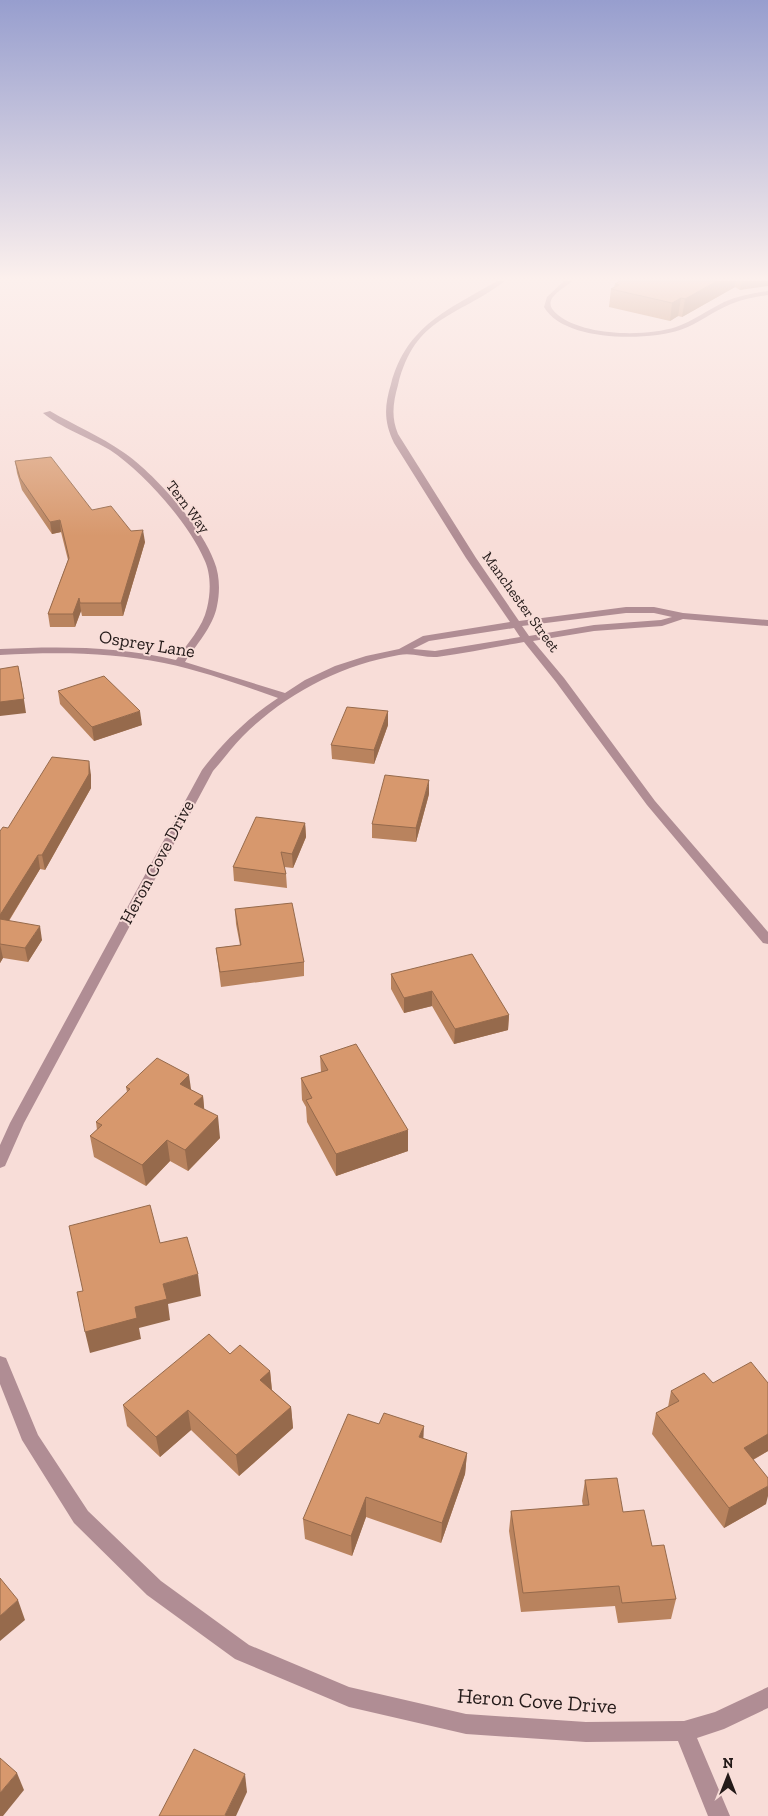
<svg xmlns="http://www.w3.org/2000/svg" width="768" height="1816" font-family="'Zilla Slab',serif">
  <rect width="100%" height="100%" fill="#f8ddd8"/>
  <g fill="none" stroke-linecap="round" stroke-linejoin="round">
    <g fill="#b08d94" fill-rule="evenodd">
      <path d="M497 281H505C456 318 415 316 398 385 393 403 391 417 398 434L476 558 519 621 626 607H654L683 613 768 620V626L683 619 662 626 594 631 533 641 564 678 655 801 768 932V944L763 943 647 805 556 682 524 642C495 647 466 653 437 657 425 658 412 652 399 655 341 665 285 694 243 736 232 747 223 760 213 771L24 1123 5 1166 0 1168V1145L10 1123 202 770C223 742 249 717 278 698 241 685 203 671 164 663 110 652 55 652 0 655V649C59 646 118 646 176 660 187 644 203 627 207 608 211 592 211 573 204 559 188 522 143 472 110 450 90 438 59 427 43 413L50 411C74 425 100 436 123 452 153 472 202 527 214 561 220 575 220 592 217 606 213 627 196 645 185 662L285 693 305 680 335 666 366 656 399 649 423 636 510 622 466 558 394 443C384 422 384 407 391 384 407 325 448 310 497 281ZM626 613H654L672 617 661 620 594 625 529 636 522 626ZM514 628 520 637 435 651 413 649 429 641Z"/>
      <path d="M564 281H572C561 291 539 300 558 315 584 336 645 337 676 327 693 321 708 310 724 302 738 296 753 293 768 291V295C755 297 743 299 731 304 713 311 698 324 680 330 647 341 564 342 544 307L547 297Z"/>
      <polygon points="0,1356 6,1358 38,1435 88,1511 161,1581 249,1645 349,1687 466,1714 586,1722 684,1721 715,1712 768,1687 768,1708 724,1729 697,1738 730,1816 708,1816 678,1741 586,1742 466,1734 349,1707 235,1659 147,1595 74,1523 22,1440 0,1384"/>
    </g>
  </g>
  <g fill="#b9835e">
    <polygon points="620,281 768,281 740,290 735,287 682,317 678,316 670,321 609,307 611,289 614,287 615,284"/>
    <polygon points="15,461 92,510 131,531 145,542 123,616 82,616 81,611 75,627 50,627 48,614 68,560 61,532 52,534 22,490 17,473"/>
    <polygon points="58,691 142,725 94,741 60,704"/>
    <polygon points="388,711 388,725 374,764 332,759 331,745"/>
    <polygon points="91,775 91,788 45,870 40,869 9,921 42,940 28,962 3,958 0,963 0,831 8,828"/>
    <polygon points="429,794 416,842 372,838 372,824"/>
    <polygon points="305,823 306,837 293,868 284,867 286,874 287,888 234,881 233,867"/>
    <polygon points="235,909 304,962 304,976 221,987 216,948 240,945 236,924"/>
    <polygon points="391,974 509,1015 508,1030 454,1044 432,1006 404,1013 391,989"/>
    <polygon points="320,1056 408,1151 336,1176 307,1122 306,1107 302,1100 301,1078 321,1072"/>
    <polygon points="126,1087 191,1090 203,1096 204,1110 220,1138 188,1171 170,1161 146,1186 94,1157 90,1136 97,1130 96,1122 127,1092"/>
    <polygon points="230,1354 270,1371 272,1390 291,1407 293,1428 239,1476 191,1430 160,1457 127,1426 123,1405"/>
    <polygon points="713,1383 768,1383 768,1451 753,1460 766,1504 724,1528 652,1434 656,1413 668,1407 671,1391"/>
    <polygon points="423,1439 467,1453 465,1474 441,1543 366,1517 352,1556 305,1539 303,1519"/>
    <polygon points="585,1480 623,1512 652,1546 676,1599 671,1619 618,1623 615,1606 521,1612 509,1531 511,1511 583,1506 582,1501"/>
  </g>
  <g fill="#966a4c">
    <polygon points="717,281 736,281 735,287 682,317 685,299"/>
    <polygon points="742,281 768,281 768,286 740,290"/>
    <polygon points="681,298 678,316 670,321 672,303"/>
    <polygon points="60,520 61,532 52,534 50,522"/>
    <polygon points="143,530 145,542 123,616 121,603"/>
    <polygon points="79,598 81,611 75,627 73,614"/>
    <polygon points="21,680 26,713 0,716 0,702"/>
    <polygon points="140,711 142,725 94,741 92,727"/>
    <polygon points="388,711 388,725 374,764 374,750"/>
    <polygon points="89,761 91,775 91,788 45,870 42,855"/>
    <polygon points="429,780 429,794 416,842 416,828"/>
    <polygon points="305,823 306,837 293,868 292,854"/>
    <polygon points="38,855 40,869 1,933 0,929 0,915"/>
    <polygon points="40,926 42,940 28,962 25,948"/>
    <polygon points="0,944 3,958 0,963"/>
    <polygon points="432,991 432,1006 404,1013 404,998"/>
    <polygon points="509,1015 508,1030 454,1044 455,1029"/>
    <polygon points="189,1075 192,1096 180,1084"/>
    <polygon points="203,1096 205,1117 194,1104"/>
    <polygon points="218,1116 220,1138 188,1171 185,1150"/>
    <polygon points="408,1130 408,1151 336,1176 336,1154"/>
    <polygon points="167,1140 170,1161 146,1186 142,1165"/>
    <polygon points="198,1274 201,1296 168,1304 170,1320 139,1328 141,1339 90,1353 85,1332 135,1307 163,1284"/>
    <polygon points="270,1371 272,1392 260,1380"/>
    <polygon points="291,1407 293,1428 239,1476 236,1455"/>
    <polygon points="188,1410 191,1430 160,1457 156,1437"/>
    <polygon points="424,1426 423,1446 419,1437"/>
    <polygon points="768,1434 768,1451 738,1468 744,1448"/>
    <polygon points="467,1453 465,1474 441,1543 442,1523"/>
    <polygon points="768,1486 768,1496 766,1504 724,1528 729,1508"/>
    <polygon points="366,1497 366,1517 352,1556 351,1536"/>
    <polygon points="18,1600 25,1620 0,1641 0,1616"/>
    <polygon points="17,1773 24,1790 3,1816 0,1816 0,1793"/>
    <polygon points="245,1774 247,1792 236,1816 226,1816 225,1815"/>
  </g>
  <g fill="#d7986d" stroke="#966a4c">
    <polygon points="620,281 717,281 685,299 681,298 672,303 611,289 619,285 615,284"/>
    <polygon points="51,457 92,510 111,506 131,531 143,530 121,603 80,603 79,598 73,614 48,614 69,558 60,520 50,522 20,478 15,461"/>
    <polygon points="18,666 24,699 0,702 0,669"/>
    <polygon points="104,676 140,711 92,727 58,691"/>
    <polygon points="347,707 388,711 374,750 331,745"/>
    <polygon points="52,757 89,761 89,774 42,855 38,855 0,915 0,831 3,827 8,828"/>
    <polygon points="385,775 429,780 416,828 372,824"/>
    <polygon points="256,817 305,823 292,854 281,852 286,874 233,867"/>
    <polygon points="292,903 304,962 220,972 216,948 241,945 235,909"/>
    <polygon points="0,919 40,926 25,948 0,944"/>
    <polygon points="472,954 509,1015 455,1029 432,991 404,998 391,974"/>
    <polygon points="356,1044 408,1130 336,1154 306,1100 312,1098 301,1078 328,1070 320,1056"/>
    <polygon points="157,1058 189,1075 180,1084 203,1096 194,1104 218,1116 185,1150 167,1140 142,1165 90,1136 102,1125 96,1122 130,1089 126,1087"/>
    <polygon points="150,1205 160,1243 187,1237 198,1274 163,1284 167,1299 135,1307 137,1318 85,1332 77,1292 83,1291 69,1226"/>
    <polygon points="209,1334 230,1354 240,1345 270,1371 260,1380 291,1407 236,1455 188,1410 156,1437 123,1405"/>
    <polygon points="751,1362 768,1383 768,1434 744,1448 768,1478 768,1486 729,1508 656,1413 679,1401 671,1391 704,1373 713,1383"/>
    <polygon points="384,1413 424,1426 419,1437 467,1453 442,1523 366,1497 351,1536 303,1519 348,1414 379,1424"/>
    <polygon points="617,1478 623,1512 644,1510 652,1546 664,1545 676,1599 622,1603 619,1586 523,1593 511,1511 589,1505 585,1480"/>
    <polygon points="0,1578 18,1600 0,1616"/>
    <polygon points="194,1749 245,1774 225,1815 228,1816 159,1816"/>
    <polygon points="0,1758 17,1773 0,1793"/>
  </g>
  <linearGradient id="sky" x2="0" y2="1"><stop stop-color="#979ece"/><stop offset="0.52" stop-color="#fcf0ed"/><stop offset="1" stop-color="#fcf0ed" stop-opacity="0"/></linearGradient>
  <rect width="768" height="536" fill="url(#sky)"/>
  <g text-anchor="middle" stroke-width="4" stroke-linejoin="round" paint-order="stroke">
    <g font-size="15" fill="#241a19" stroke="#f8ddd8">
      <text transform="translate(188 507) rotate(53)" y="5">Tern Way</text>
      <text transform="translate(521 602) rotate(54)" y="5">Manchester Street</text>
    </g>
    <g font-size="18" fill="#241a19" stroke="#f8ddd8">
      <text transform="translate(147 644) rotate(9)" y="6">Osprey Lane</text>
      <text transform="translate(157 862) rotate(-62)" y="6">Heron Cove Drive</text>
    </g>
    <g font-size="21" fill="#241a19" stroke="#f8ddd8">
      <text transform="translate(537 1701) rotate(4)" y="7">Heron Cove Drive</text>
    </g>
  </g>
  <g transform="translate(728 1776)" stroke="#f8ddd8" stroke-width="4" paint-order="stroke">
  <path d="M0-4L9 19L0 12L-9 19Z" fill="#241a19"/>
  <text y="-8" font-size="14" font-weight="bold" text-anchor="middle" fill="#241a19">N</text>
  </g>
</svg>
